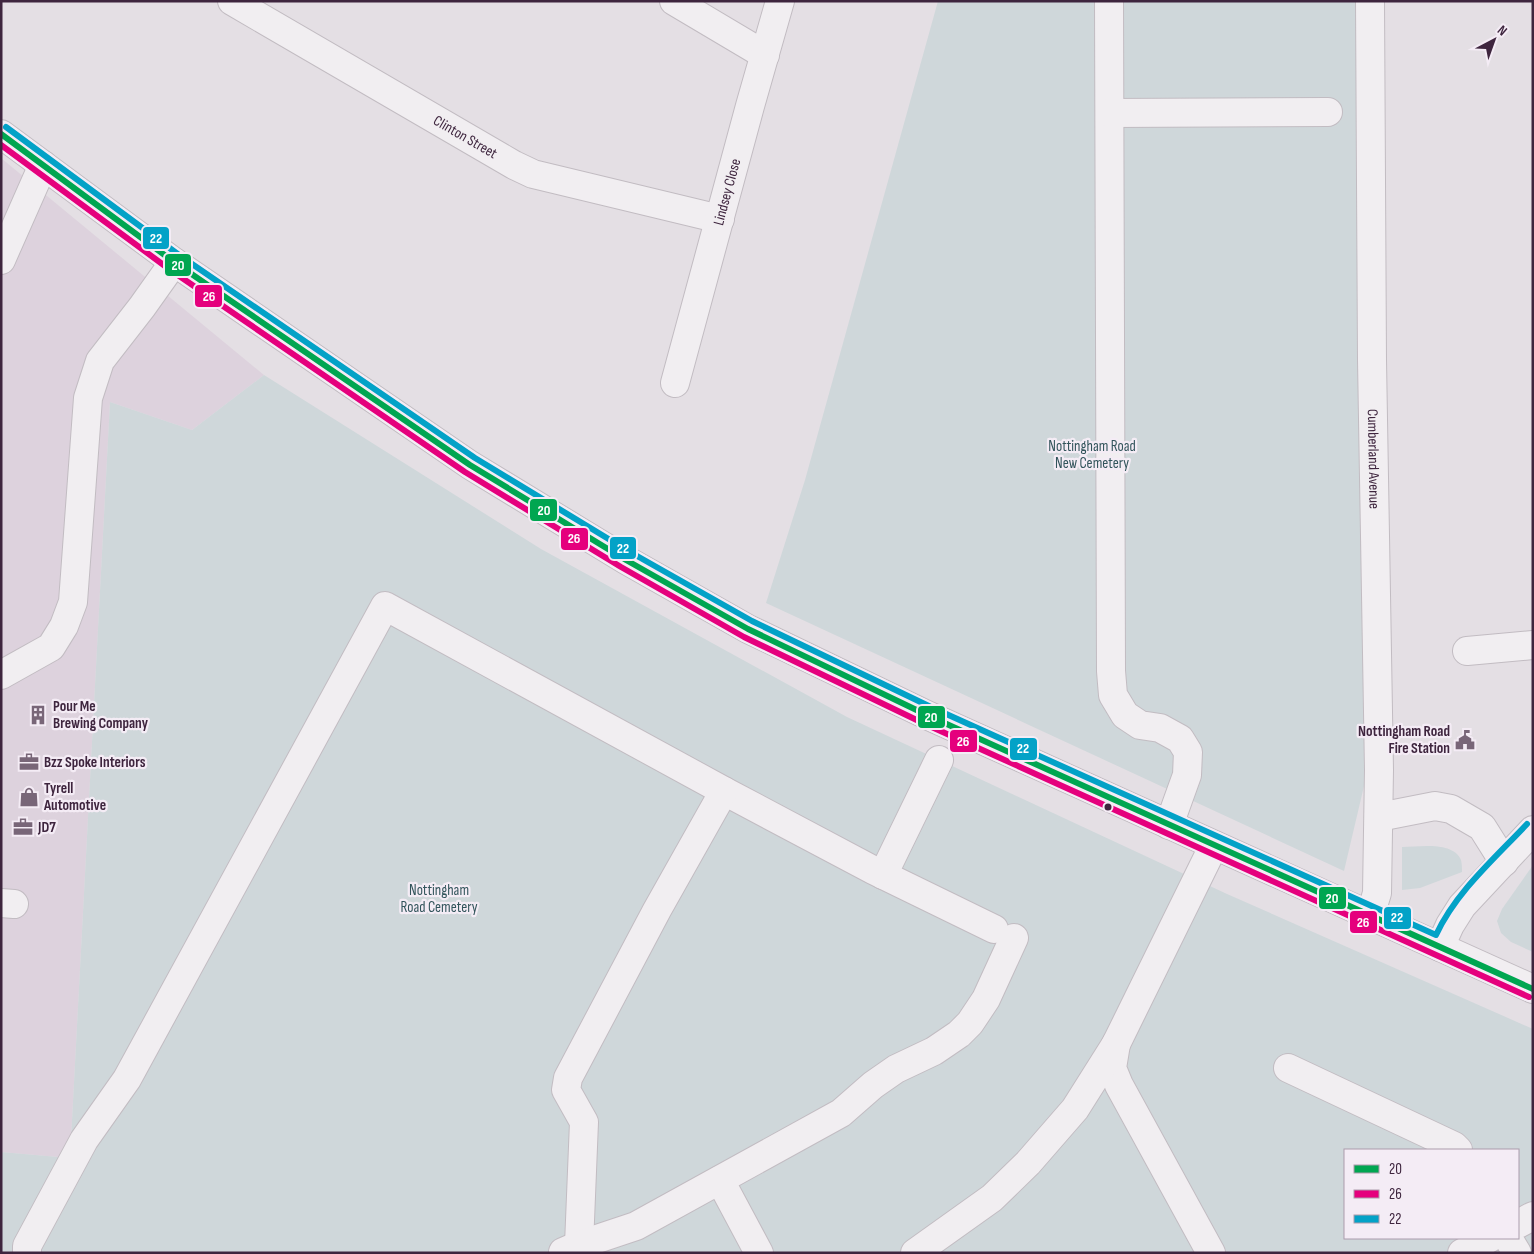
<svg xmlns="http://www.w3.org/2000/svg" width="1534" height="1254" font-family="'Sofia Sans Condensed',sans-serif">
  <rect width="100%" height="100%" fill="#e4dfe4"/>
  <polygon fill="#ddd2dd" points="1,158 264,375 192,430 110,402 70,1158 1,1152"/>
  <g fill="#cfd7da" fill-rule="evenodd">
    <polygon points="938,1 1356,1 1368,769 1344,871 766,603 805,480"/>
    <path d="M264 375 541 549 847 717 1227 894 1533 1029V1253H1V1152L70 1158 110 402 192 430ZM1345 1150H1518V1238H1345Z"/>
    <path d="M1402 847C1419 847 1453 841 1461 860 1462 864 1462 869 1462 872L1420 888 1402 890Z"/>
    <polygon points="1533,865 1533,952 1511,942 1501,933 1497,921 1502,909"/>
  </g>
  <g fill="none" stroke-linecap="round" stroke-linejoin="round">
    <defs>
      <g id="minor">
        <path id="s1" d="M232 1 514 165 533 174 720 219"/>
        <polyline points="674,1 765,55"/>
        <polyline points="1109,1 1111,671 1113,695 1125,715 1140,725 1160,728 1180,739 1188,752 1187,775 1169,825"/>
        <path id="s2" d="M1370 1 1372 360 1379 770 1377 893 1370 916"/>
        <polyline points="1110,113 1328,112"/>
        <polyline points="1,134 174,262 470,465 626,560 748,629 929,716 1533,989"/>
        <polyline points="1,260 43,165"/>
        <path id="s3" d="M675 383 750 106 780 1"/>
        <polyline points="1467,651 1533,645"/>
        <polyline points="1,675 51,647 64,626 73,602 88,398 100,361 142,307 174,262"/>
        <polyline points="1379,817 1435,806 1451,809 1482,827 1504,862"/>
        <polyline points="883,875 939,760"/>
        <polyline points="1,903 14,904"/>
        <polyline points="1440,947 1450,925 1462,906 1533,830"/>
        <polyline points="1116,1044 1112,1068 1119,1085 1211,1253"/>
        <polyline points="1288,1068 1454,1146 1458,1150"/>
        <polyline points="720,1180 759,1253"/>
        <polyline points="1518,1224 1533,1216"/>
        <polyline points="1508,1238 1517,1253"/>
        <polyline points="579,1245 584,1122 566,1090 568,1078 657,910 724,791 873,870 994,929"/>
        <polyline points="563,1252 579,1245 636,1226 841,1113 873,1085 896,1069 934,1051 959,1034 970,1023 986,999 1014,938"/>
        <polyline points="27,1253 27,1246 84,1140 127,1079 385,606 724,791"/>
        <polyline points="915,1253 992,1198 1028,1163 1075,1109 1116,1044 1214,845"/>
        <polyline points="1462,1253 1490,1238"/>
      </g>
    </defs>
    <use href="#minor" stroke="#c2bcc2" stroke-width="30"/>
    <use href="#minor" stroke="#f1eef1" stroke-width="28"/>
    <defs>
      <polyline id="bus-1" points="1,134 174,262 470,465 626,560 748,629 929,716 1533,989"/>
      <polyline id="bus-2" points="1,145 169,269 465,472 621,567 744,637 925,724 1529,997"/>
      <path id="bus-3" d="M6 127 179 255 475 458 630 552 752 621 933 708 1436 935C1456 892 1494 859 1527 824"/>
    </defs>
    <use href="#bus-1" stroke="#f4ecf5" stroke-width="10"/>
    <use href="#bus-2" stroke="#f4ecf5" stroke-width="10"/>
    <use href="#bus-3" stroke="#f4ecf5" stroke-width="10"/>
    <use href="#bus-1" stroke="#00a651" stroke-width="6"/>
    <use href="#bus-2" stroke="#e5007d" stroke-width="6"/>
    <use href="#bus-3" stroke="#03a2c7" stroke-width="6"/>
  </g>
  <defs>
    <symbol id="building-bare" viewBox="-9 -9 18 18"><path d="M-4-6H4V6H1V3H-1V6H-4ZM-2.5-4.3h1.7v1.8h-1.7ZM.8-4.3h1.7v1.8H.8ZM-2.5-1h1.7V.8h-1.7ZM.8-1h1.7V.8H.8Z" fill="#786678" stroke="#f4ecf5" stroke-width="2.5" paint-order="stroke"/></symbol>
    <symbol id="civic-bare" viewBox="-9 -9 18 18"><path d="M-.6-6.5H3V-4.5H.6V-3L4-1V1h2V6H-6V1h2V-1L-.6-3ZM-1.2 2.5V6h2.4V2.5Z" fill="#786678" stroke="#f4ecf5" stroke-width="2.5" paint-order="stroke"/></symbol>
    <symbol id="office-bare" viewBox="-9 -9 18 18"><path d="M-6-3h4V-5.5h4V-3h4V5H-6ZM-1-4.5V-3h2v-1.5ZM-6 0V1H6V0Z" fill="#786678" stroke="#f4ecf5" stroke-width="2.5" paint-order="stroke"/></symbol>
    <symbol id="shop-bare" viewBox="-9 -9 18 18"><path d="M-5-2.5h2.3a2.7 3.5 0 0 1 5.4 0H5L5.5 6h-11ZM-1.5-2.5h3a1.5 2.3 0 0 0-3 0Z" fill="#786678" stroke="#f4ecf5" stroke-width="2.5" paint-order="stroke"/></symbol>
  </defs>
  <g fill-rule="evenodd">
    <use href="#building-bare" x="24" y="701" width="28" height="28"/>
    <use href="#civic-bare" x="1451" y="726" width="28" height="28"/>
    <use href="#office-bare" x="15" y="748" width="28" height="28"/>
    <use href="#shop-bare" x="15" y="783" width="28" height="28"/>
    <use href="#office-bare" x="9" y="813" width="28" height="28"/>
  </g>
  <circle fill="#3e253e" stroke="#f4ecf5" stroke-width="2" cx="1108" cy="807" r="4.5"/>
  <g text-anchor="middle" stroke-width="4.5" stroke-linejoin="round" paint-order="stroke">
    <g font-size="15" fill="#3e253e" stroke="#f4ecf5">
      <text dy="5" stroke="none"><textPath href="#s1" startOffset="270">Clinton Street</textPath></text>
      <text dy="5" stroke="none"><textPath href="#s3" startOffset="198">Lindsey Close</textPath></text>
      <text dy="5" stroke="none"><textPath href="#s2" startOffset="458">Cumberland Avenue</textPath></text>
    </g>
    <g font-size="15" fill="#32545b" stroke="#f4ecf5">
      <text x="1092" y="451">Nottingham Road<tspan x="1092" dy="17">New Cemetery</tspan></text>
      <text x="439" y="895">Nottingham<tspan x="439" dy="17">Road Cemetery</tspan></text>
    </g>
    <g font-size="15" font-weight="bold" fill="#3e253e" stroke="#f4ecf5" text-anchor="start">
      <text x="53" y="711">Pour Me<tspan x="53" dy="17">Brewing Company</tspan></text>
      <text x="1450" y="736" text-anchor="end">Nottingham Road<tspan x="1450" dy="17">Fire Station</tspan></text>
      <text x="44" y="767">Bzz Spoke Interiors</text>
      <text x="44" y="793">Tyrell<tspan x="44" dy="17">Automotive</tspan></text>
      <text x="38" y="832">JD7</text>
    </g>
  </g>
  <g stroke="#f4ecf5" stroke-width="2">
    <rect x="142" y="226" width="28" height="24" rx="5" fill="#03a2c7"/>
    <rect x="164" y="253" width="28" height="24" rx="5" fill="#00a651"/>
    <rect x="194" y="284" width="29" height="24" rx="5" fill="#e5007d"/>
    <rect x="529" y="498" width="29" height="24" rx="5" fill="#00a651"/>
    <rect x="560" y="527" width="29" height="24" rx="5" fill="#e5007d"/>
    <rect x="609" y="536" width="28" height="24" rx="5" fill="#03a2c7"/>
    <rect x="917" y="705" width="29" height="24" rx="5" fill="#00a651"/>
    <rect x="949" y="729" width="29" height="24" rx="5" fill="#e5007d"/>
    <rect x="1009" y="737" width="29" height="24" rx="5" fill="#03a2c7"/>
    <rect x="1318" y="886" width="29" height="24" rx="5" fill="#00a651"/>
    <rect x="1383" y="906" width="29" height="24" rx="5" fill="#03a2c7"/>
    <rect x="1349" y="910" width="29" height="24" rx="5" fill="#e5007d"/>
  </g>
  <g font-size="14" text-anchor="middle" font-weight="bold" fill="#fff">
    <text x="156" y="243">22</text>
    <text x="178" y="270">20</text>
    <text x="209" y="301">26</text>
    <text x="544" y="515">20</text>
    <text x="574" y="543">26</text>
    <text x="623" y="553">22</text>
    <text x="931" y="722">20</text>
    <text x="963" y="746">26</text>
    <text x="1023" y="753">22</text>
    <text x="1332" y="903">20</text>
    <text x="1397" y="922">22</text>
    <text x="1363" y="927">26</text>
  </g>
  <rect width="1534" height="1254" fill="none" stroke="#3e253e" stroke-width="5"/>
  <rect x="1344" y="1149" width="175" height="90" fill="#f4ecf5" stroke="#ab9cac"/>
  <rect x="1354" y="1165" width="25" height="8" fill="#00a651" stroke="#ab9cac"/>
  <text x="1389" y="1174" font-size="15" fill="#3e253e">20</text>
  <rect x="1354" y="1190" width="25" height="8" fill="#e5007d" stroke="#ab9cac"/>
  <text x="1389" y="1199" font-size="15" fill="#3e253e">26</text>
  <rect x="1354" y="1215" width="25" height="8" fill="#03a2c7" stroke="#ab9cac"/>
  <text x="1389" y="1224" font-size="15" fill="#3e253e">22</text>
  <g transform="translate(1494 40) rotate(41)" stroke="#f4ecf5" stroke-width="4" paint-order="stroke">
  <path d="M0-4L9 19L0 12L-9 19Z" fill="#3e253e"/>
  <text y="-8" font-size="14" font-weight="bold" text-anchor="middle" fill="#3e253e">N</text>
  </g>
</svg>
